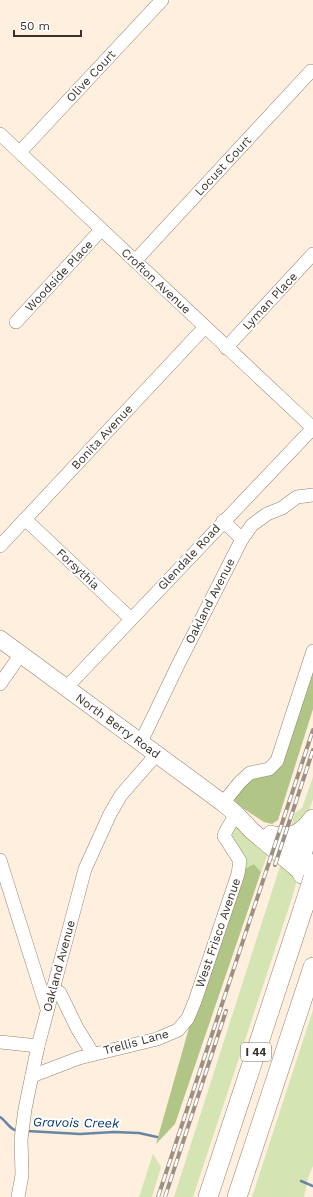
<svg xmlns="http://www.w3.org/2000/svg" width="313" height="1197" font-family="'Work Sans',sans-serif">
  <rect width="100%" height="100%" fill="#feefde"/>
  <g fill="#d4e5b3">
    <polygon points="313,777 313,799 308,814 290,830 295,813 302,808"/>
    <polygon points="238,827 269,851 261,872 254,864 244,869 229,835 232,829"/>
    <polygon points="281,863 298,877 291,901 193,1197 174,1197"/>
    <polygon points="313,1010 313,1166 308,1178 304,1197 252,1197"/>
    <polygon points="153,1154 161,1167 152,1197 139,1197"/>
  </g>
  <g fill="#b0c586">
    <polygon points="313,665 313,709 278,820 272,824 264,822 235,803 234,798 249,779 271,773"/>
    <polygon points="254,864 261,872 175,1124 156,1144 189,1028 193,1018 244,869"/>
  </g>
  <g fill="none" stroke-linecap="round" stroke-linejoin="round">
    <g stroke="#6a84a5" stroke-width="2.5">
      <path d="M0 1117C7 1121 9 1130 18 1131"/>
      <polyline points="27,1131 80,1134 114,1132 139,1133 157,1137"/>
      <polyline points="301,1181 313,1186"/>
    </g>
    <defs>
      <g id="minor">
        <polyline points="0,134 313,428"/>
        <polyline points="20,152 162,0"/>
        <polyline points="135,261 311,71"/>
        <polyline points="16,322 101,230"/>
        <polyline points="226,348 313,254"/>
        <polyline points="25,519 131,619"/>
        <polyline points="223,521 242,539"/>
        <polyline points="0,546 205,327"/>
        <polyline points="0,684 21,654"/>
        <polyline points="66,688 313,428"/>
        <polyline points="141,742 178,665 242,539 252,525 267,514 282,508 297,497 313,495"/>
        <polyline points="223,803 240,782 250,773 269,769 277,761 313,651"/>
        <polyline points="0,860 47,1009"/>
        <polyline points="53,988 60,993 77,1028 93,1054"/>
        <polyline points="0,1042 38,1046"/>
        <polyline points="32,1076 79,1058 157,1039 178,1030 188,1018 195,1001 238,874 240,861 224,836 226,831 236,814"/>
        <polyline points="18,1197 22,1175 21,1139 25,1109 38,1046 85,869 110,814 121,795 156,755"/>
      </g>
      <g id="major">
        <polyline points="0,639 223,803 236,814 252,831 311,880"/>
        <polyline points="271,834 313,865"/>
      </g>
      <g id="highway">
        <path d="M273 836C293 838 301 835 313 819"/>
        <path d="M302 874C299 855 307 838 313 820"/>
        <polyline points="208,1197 304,906"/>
        <polyline points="237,1197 313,967"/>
      </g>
    </defs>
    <use href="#minor" stroke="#94836f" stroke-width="14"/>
    <use href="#major" stroke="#94836f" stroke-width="18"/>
    <use href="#highway" stroke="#94836f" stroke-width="20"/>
    <use href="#minor" stroke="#fff" stroke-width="13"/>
    <use href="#major" stroke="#fff" stroke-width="17"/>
    <use href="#highway" stroke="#fff" stroke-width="19"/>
    <defs>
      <g id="rail">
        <polyline points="275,865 313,750"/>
        <polyline points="158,1197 313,730"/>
        <polyline points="165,1197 226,1011"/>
      </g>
    </defs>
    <use href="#rail" stroke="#9c9084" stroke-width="4"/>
    <use href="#rail" stroke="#fff" stroke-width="2.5" stroke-dasharray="8" stroke-linecap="butt"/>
    <defs>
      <polyline id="highway-bridge" points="304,906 313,878"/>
    </defs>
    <use href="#highway-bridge" stroke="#94836f" stroke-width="20" stroke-linecap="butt"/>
    <use href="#highway-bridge" stroke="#fff" stroke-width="19"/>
  </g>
  <g text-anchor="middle" stroke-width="4" stroke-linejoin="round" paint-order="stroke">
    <rect fill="#fff" stroke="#746f69" stroke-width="1" x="241" y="1043" width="30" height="18" rx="3"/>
    <g font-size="11" font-weight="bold" fill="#393129">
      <text x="256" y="1056">I 44</text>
    </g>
    <g font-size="12" fill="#393129" stroke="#fff">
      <text transform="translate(91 76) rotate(-47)" y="4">Olive Court</text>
      <text transform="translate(223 166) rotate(-47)" y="4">Locust Court</text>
      <text transform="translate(59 276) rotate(-47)" y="4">Woodside Place</text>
      <text transform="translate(156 281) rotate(43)" y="4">Crofton Avenue</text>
      <text transform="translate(270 301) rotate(-47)" y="4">Lyman Place</text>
      <text transform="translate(102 437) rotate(-47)" y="4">Bonita Avenue</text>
      <text transform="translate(189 557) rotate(-47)" y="4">Glendale Road</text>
      <text transform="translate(78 569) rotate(43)" y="4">Forsythia</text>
      <text transform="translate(210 601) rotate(-63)" y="4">Oakland Avenue</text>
      <text transform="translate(118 726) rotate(36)" y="4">North Berry Road</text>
      <text transform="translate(218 933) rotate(-71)" y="4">West Frisco Avenue</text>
      <text transform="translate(59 966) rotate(-75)" y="4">Oakland Avenue</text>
      <text transform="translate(136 1042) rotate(-15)" y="4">Trellis Lane</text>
    </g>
    <g font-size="13" font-style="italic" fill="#003874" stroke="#fff">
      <text transform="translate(76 1122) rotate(1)" y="5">Gravois Creek</text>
    </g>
  </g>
  <path d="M14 30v6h67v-6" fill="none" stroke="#393129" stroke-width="2"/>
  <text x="20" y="30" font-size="12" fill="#393129" stroke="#ffffff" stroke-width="3" paint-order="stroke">50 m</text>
</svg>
